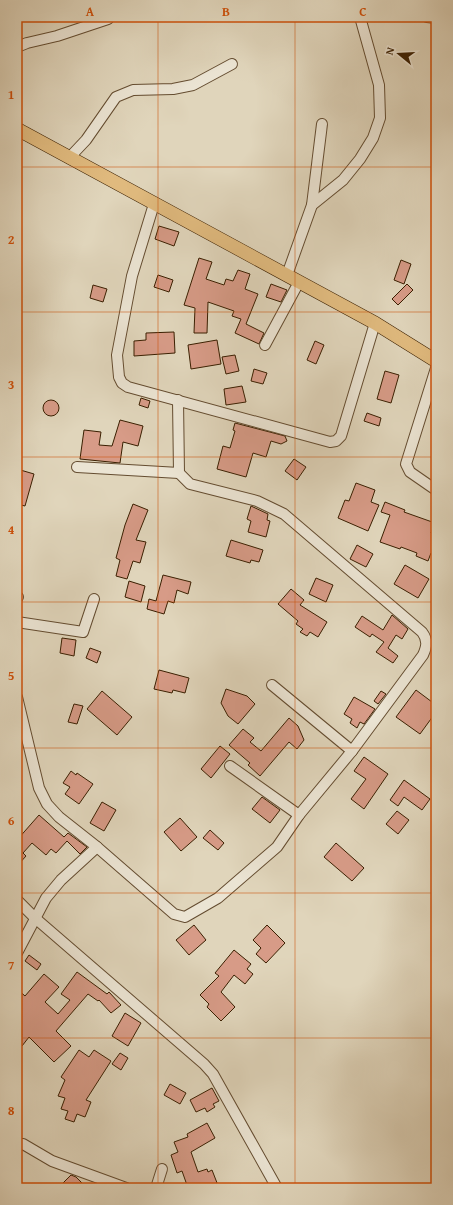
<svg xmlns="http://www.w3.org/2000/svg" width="453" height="1205" font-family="'Gentium Book Plus',serif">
  <rect width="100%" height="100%" fill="#e0d5bb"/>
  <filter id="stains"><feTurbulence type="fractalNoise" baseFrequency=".005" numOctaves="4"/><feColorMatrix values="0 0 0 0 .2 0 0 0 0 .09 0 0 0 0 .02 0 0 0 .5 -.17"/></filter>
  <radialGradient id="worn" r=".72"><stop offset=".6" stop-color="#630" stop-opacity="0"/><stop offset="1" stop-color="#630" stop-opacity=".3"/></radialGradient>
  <g fill="#d79b87" stroke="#3a1f01">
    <polygon points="159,226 179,232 174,246 155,239"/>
    <polygon points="199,258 212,262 206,279 224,285 226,279 233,281 238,270 250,274 245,289 258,294 246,324 264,333 259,344 235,333 241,319 232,316 234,311 208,302 207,333 194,333 195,308 184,305"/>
    <polygon points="401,260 411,264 404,284 394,280"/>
    <polygon points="158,275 173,280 169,292 154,287"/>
    <polygon points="271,284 287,290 281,302 266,297"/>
    <polygon points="407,284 413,290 398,305 392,299"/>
    <polygon points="93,285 107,289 103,302 90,298"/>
    <polygon points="174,332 175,353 134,356 134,341 146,340 146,333"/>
    <polygon points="217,340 221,364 191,369 188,345"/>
    <polygon points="315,341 324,345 316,364 307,360"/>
    <polygon points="235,355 239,371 226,374 222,357"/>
    <polygon points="254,369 267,373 263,384 251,381"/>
    <polygon points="385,371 399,375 391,403 377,399"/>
    <polygon points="242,386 246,402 226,405 224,389"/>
    <polygon points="141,398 150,401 148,408 139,405"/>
    <circle cx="51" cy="408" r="8"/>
    <polygon points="367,413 381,418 379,426 364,421"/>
    <polygon points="120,420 143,426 138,446 123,442 120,463 80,459 84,430 101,432 99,445 112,446"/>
    <polygon points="235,423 285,436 287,441 281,444 271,441 266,457 253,453 246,477 217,469 223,446 230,448 235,431 233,430"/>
    <polygon points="294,459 306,467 297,480 285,471"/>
    <polygon points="17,469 34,474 25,506 17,504"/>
    <polygon points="356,483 375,490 371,502 379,505 368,531 338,518 345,500 349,501"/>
    <polygon points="385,502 405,510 404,512 435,523 431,533 436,535 436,555 431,553 428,561 416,556 417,553 401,547 400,549 380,542 390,515 381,512"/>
    <polygon points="133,504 148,510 136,540 146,542 140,563 133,561 127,579 116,576 120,560 116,558 125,525"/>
    <polygon points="251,506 268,514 267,520 270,521 266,537 248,532 251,521 247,519"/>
    <polygon points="231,540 263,550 259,562 251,560 250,563 226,556"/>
    <polygon points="357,545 373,554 366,567 350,559"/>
    <polygon points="405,565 429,579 418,598 394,584"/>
    <polygon points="163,575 191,582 188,594 177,590 174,603 168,601 164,614 147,609 149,599 156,601"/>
    <polygon points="316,578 333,585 326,602 309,594"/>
    <polygon points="129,581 145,586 141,602 125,597"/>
    <polygon points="291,589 304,600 300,605 327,622 318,637 310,632 307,636 300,632 303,629 296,624 298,621 278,604"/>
    <polygon points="392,615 408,629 402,639 396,635 388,648 398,656 393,663 376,652 384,642 372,634 370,637 355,627 362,616 383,630"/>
    <polygon points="62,638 76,640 74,656 60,653"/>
    <polygon points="90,648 101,652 97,663 86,658"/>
    <polygon points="159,670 189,678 185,693 173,690 172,693 154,689"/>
    <polygon points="226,689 247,696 255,704 238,724 228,716 221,703"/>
    <polygon points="416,690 436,705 436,712 420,734 396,717"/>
    <polygon points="102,691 132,717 117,735 87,709"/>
    <polygon points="381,691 386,694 378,704 374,701"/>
    <polygon points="354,697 375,709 364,724 360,722 357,728 350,723 352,719 344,714"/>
    <polygon points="74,704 83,706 77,724 68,722"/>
    <polygon points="289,718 298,726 304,740 297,749 289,742 260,776 248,765 250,763 229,745 243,729 254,738 250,742 261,751"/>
    <polygon points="220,746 230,754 211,778 201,769"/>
    <polygon points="364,757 388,774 364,809 351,799 366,779 354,771"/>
    <polygon points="71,771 76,775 77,773 93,784 79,804 65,794 70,787 63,783"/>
    <polygon points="404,780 430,799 422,810 404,797 398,806 390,800"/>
    <polygon points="262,797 280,810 270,823 252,809"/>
    <polygon points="102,802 116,810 104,831 90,823"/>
    <polygon points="397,811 409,820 398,834 386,824"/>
    <polygon points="39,815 64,837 68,833 87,847 80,854 67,841 56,853 51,849 46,855 32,843 23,853 26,856 17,866 17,840"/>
    <polygon points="180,818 197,837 181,851 164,832"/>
    <polygon points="210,830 224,843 218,850 203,838"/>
    <polygon points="336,843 364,868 352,881 324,857"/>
    <polygon points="194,925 206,940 189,955 176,940"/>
    <polygon points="267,925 285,943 266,963 256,954 261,948 253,940"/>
    <polygon points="234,950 251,964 247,969 253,974 245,984 234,975 221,992 235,1007 221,1021 207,1007 209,1004 200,995 219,976 215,973"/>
    <polygon points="29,955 41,964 37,970 25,961"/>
    <polygon points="77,972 107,994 109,992 121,1005 111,1013 99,1000 98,1001 88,994 56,1031 71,1046 54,1062 29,1037 22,1046 17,1041 22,1034 17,1030 17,989 25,996 44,974 59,987 45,1002 58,1014 70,1000 61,994"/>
    <polygon points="125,1013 141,1023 128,1046 112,1036"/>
    <polygon points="79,1050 89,1057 94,1050 111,1061 86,1100 91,1102 85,1117 77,1114 74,1122 65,1119 68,1111 61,1109 65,1098 58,1096 65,1080 61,1077"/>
    <polygon points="120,1053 128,1058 121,1070 112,1064"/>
    <polygon points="170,1084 186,1093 180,1104 164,1095"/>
    <polygon points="212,1088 219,1101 213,1104 215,1107 207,1112 205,1108 196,1112 190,1100"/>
    <polygon points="207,1123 215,1138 191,1152 198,1172 207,1169 208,1172 212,1170 219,1188 188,1188 182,1171 177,1173 171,1155 178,1152 174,1142 188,1137 187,1134"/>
    <polygon points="71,1175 76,1177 87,1188 67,1188 63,1183"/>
  </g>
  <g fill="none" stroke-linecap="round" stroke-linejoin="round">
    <defs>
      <g id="minor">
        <polyline points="427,17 436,18"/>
        <polyline points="17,47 27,43 57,36 108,19 108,17"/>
        <polyline points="69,158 86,140 116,97 133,90 173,89 193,85 232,64"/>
        <polyline points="154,204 132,276 117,355 119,377 122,383 128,387 330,442 336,441 341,436 375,323"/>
        <polyline points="312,205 322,124"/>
        <polyline points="287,275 312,205 343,180 360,159 373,138 380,118 379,85 360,17"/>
        <polyline points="265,345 299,282"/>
        <polyline points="436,368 406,464 410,472 436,490"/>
        <polyline points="77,467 179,473"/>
        <polyline points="17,597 18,597"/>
        <polyline points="17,622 83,632 94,599"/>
        <polyline points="272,685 352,751"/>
        <path d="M17 697 39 788 47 804 59 817 97 847 174 914 185 917 218 898 277 847 299 815 352 751 423 655C427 646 428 640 422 632L284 514 257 501 190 484 179 473 178 400"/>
        <polyline points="230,766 299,815"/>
        <polyline points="17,900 35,918 204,1064 213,1074 277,1188"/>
        <polyline points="17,953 46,898 61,880 97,847"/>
        <polyline points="17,1145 23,1144 52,1161 126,1188"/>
        <polyline points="156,1188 162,1169"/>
      </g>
      <polyline id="major" points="17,129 375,323 436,361"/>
    </defs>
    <use href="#minor" stroke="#644c30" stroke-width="12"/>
    <use href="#major" stroke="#3a1f01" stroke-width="14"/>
    <use href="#minor" stroke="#ebe4d3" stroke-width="10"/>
    <use href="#major" stroke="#e0ba7e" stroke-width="13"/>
  </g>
  <path fill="none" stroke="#ce500a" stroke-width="1" stroke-opacity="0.55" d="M158 17V1188M295 17V1188M17 167H436M17 312H436M17 457H436M17 602H436M17 748H436M17 893H436M17 1038H436"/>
  <rect width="453" height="1205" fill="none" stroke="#e0d5bb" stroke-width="44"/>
  <g transform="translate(399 54) rotate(288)" stroke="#ebe4d3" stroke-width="3" paint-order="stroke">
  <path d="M0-3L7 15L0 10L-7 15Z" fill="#3a1f01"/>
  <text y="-6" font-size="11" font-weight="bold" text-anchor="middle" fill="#3a1f01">N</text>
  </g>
  <rect x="22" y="22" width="409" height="1161" fill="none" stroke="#ce500a" stroke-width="1.5"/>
  <g font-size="13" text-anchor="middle" font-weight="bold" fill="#ce500a">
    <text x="90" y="16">A</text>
    <text x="226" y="16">B</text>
    <text x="363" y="16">C</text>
    <text x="11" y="99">1</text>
    <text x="11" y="244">2</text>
    <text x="11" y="389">3</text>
    <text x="11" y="534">4</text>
    <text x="11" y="680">5</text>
    <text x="11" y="825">6</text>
    <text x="11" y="970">7</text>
    <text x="11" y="1115">8</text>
  </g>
  <rect width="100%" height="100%" filter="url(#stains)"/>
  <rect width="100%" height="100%" fill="url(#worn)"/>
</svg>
